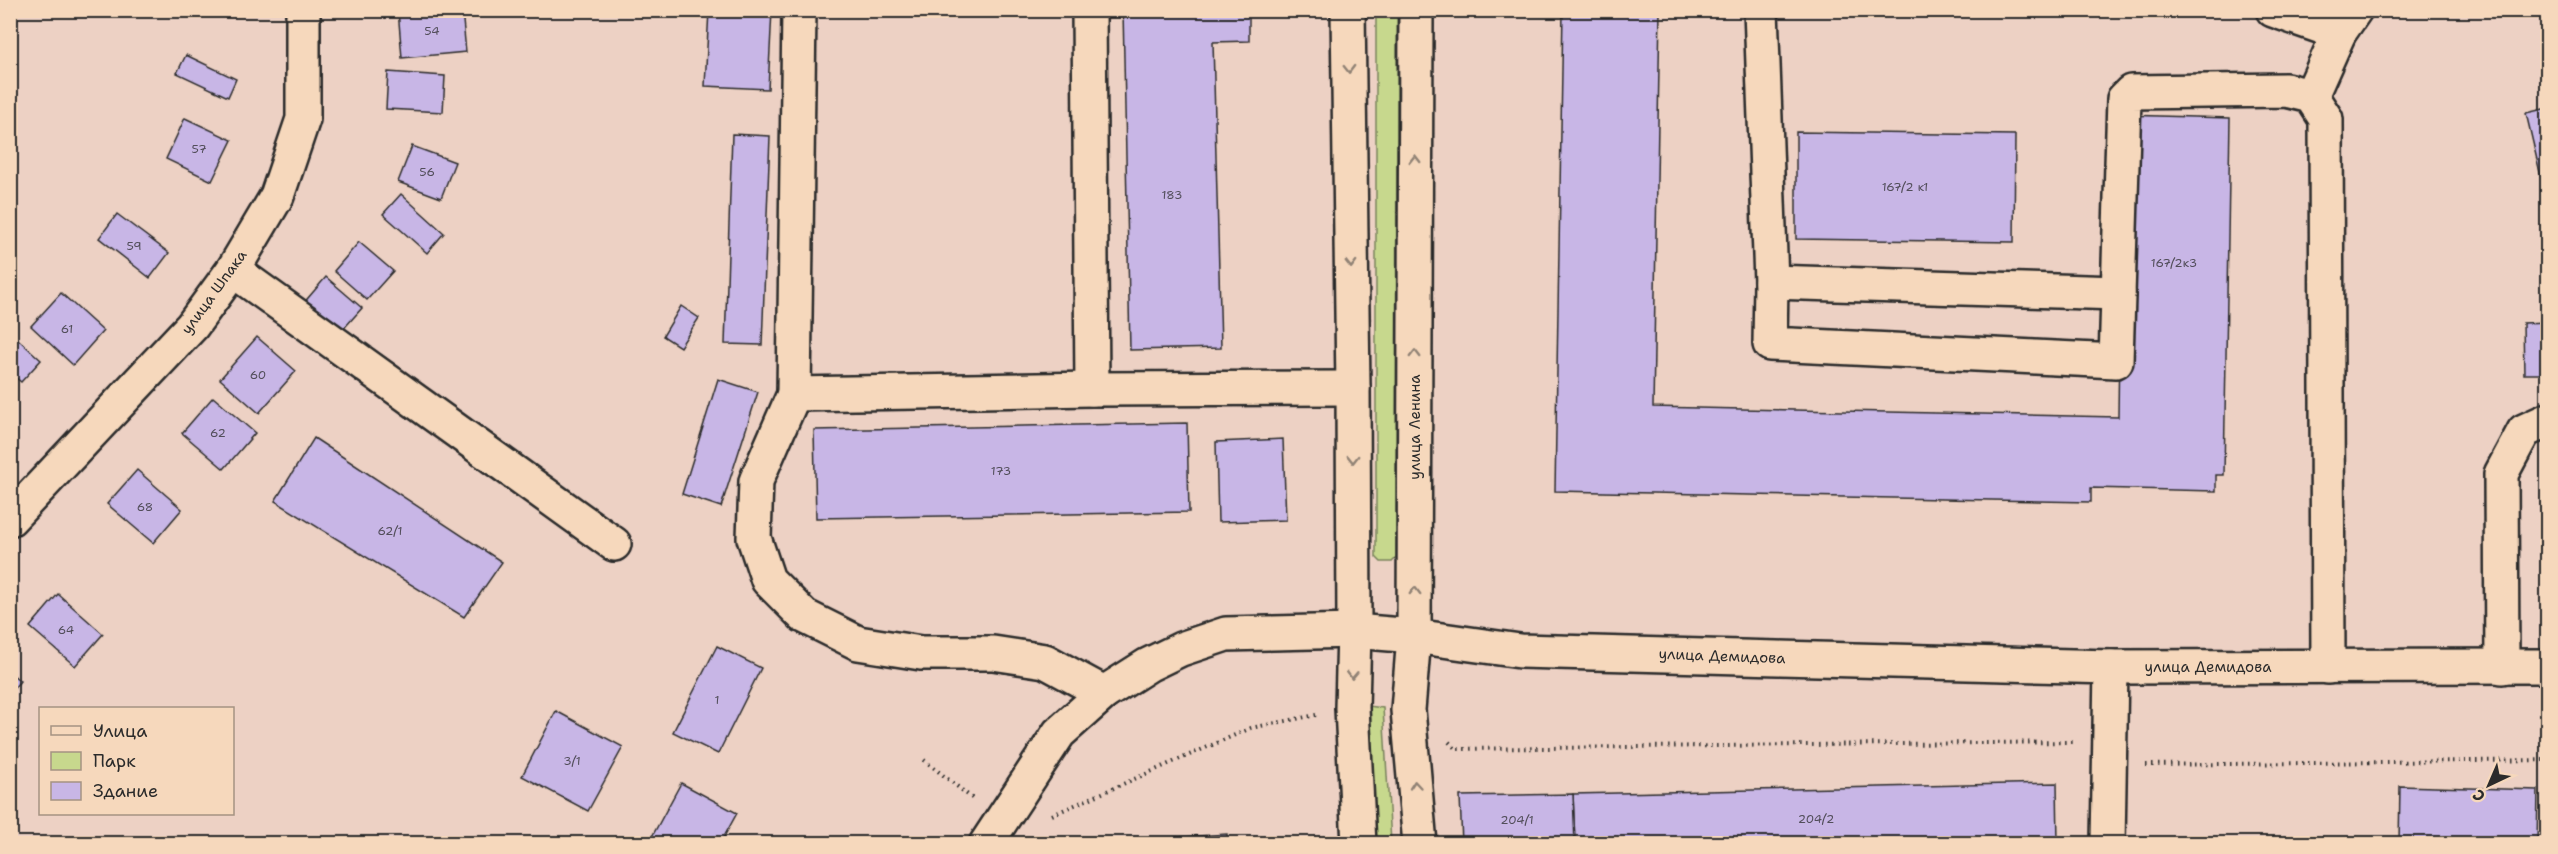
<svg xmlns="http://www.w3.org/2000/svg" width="2558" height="854" font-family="'Shantell Sans',sans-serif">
  <rect width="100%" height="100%" fill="#edd1c4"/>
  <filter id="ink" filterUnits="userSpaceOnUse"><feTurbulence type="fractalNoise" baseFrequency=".0167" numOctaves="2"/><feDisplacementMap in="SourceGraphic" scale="12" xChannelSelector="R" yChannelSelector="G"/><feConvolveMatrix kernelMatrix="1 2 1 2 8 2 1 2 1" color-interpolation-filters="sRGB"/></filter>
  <g filter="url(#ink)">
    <g fill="#c7d88d" stroke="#79825c" stroke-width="1.5">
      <polygon points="1397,11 1396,558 1392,562 1381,562 1376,557 1376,11"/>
      <polygon points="1368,706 1383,708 1391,843 1372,843"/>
    </g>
    <g fill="#c8b6e6" stroke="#2b2b2b" stroke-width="1.5">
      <polygon points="398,10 462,10 466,52 402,58"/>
      <polygon points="709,10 772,10 768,89 705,86"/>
      <polygon points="1123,10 1249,10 1249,41 1213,42 1221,348 1130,350"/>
      <polygon points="1563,10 1660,10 1653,407 2118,417 2122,111 2123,115 2230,118 2224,475 2216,475 2216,491 2091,488 2091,502 1555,491"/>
      <polygon points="186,55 236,79 228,97 177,73"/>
      <polygon points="388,72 445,76 443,112 386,109"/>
      <polygon points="2548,108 2548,198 2546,198 2526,113"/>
      <polygon points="185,118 232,140 212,181 166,159"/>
      <polygon points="1796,132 2015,135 2014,242 1796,239"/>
      <polygon points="732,134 770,136 762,345 725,344"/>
      <polygon points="412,146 455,162 441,198 398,182"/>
      <polygon points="401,194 444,233 427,253 383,214"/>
      <polygon points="117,214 169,253 150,278 99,238"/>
      <polygon points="359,242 393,271 367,300 334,271"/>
      <polygon points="326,277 362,308 338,335 302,305"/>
      <polygon points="61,293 103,331 73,365 31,326"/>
      <polygon points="681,306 699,318 680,347 663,336"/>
      <polygon points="2548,322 2548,374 2524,374 2523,323"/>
      <polygon points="10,332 41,360 21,382 10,373"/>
      <polygon points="257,337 296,371 259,413 220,379"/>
      <polygon points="718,379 758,392 721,507 682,494"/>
      <polygon points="213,397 255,433 224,469 182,433"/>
      <polygon points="1187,423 1189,512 816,518 814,430"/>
      <polygon points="314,438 502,562 464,617 275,501"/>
      <polygon points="1283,439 1286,520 1218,522 1216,442"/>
      <polygon points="137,470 182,509 153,543 107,504"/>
      <polygon points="58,594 103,634 75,666 30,627"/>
      <polygon points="717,646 761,668 718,754 673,732"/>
      <polygon points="10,672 20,681 10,693"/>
      <polygon points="556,711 623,747 588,811 522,776"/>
      <polygon points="681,783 737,813 720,844 648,844"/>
      <polygon points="2057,783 2058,844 1575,844 1573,794"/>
      <polygon points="2400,786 2538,790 2537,844 2399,844"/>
      <polygon points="1573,794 1575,844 1462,844 1460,796"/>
      <polygon points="1227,834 1227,844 1078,844"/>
    </g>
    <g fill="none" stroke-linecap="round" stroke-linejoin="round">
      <defs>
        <g id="minor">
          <polyline points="799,10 794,394 1092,389 1353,388"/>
          <polyline points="1089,10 1092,389"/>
          <polyline points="1348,10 1353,388 1354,631 1352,708 1359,844"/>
          <polyline points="1416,10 1414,636 1408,710 1420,844"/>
          <polyline points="1761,10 1771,282 1770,344 2116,361 2124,99 2131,92 2286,90 2311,96 2326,119 2328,667"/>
          <polyline points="2273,10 2339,33"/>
          <polyline points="2311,96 2339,33 2355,10"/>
          <polyline points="233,270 614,544"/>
          <polyline points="1771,282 2118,293"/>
          <polyline points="794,394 756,481 754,538 768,580 804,616 858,643 921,653 993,653 1045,661 1104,693"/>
          <polyline points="10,519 192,326 233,270 277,196 303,119 303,10"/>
          <polyline points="2502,667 2501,474 2524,431 2548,420"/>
          <polyline points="986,844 1059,733 1104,693 1148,665 1181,649 1226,634 1354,631 1414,636 1520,651 2111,667 2548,666"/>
          <polyline points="2108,844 2111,667"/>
        </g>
      </defs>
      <use href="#minor" stroke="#2b2b2b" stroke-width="38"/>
      <g stroke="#2b2b2b" stroke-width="4" stroke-dasharray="1.5 4.5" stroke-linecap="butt">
        <polyline points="1449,742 1456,749 2072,742"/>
        <polyline points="924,760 973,799"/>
        <polyline points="2146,765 2548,760"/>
        <polyline points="1052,815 1251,728 1316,715"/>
      </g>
      <use href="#minor" stroke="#f6d8bc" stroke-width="33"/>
    </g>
    <defs><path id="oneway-chevron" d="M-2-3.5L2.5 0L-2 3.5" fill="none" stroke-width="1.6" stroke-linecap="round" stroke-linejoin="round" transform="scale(1.5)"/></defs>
    <g stroke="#908274">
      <use href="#oneway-chevron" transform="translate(1349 69) rotate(89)"/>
      <use href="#oneway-chevron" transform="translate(1415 159) rotate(-90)"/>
      <use href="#oneway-chevron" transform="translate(1351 264) rotate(89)"/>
      <use href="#oneway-chevron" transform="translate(1415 354) rotate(-90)"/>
      <use href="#oneway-chevron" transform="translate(1353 459) rotate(90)"/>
      <use href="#oneway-chevron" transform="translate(1415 591) rotate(-90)"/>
      <use href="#oneway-chevron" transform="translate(1352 675) rotate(92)"/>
      <use href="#oneway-chevron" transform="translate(1415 785) rotate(-95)"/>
    </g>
  </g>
  <g text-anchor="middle" stroke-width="4.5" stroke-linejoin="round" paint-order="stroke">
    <g font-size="12" fill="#524e5a">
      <text x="432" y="35">54</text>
      <text x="199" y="153">57</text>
      <text x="427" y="176">56</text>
      <text x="1905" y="191">167/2 к1</text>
      <text x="1172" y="199">183</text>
      <text x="134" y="250">59</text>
      <text x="2174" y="267">167/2к3</text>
      <text x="67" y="333">61</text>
      <text x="258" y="379">60</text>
      <text x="218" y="437">62</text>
      <text x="1001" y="475">173</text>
      <text x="145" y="511">68</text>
      <text x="390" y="535">62/1</text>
      <text x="66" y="634">64</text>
      <text x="717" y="704">1</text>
      <text x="572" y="765">3/1</text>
      <text x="1816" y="823">204/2</text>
      <text x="1517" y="824">204/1</text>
    </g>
    <g font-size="15" fill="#2b2b2b" stroke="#f6d8bc">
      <text transform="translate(214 292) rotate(-54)" y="5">улица Шпака</text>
      <text transform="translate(1415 427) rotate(-90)" y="5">улица Ленина</text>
      <text transform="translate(1722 656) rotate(2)" y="5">улица Демидова</text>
      <text x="2208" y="672">улица Демидова</text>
    </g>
  </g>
  <rect width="2558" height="854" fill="none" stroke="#f6d8bc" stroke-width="36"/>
  <rect x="18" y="18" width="2522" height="818" fill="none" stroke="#2b2b2b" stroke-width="2" filter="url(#ink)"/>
  <rect x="39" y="707" width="195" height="108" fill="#f6d8bc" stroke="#a59382" stroke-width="1.5"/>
  <rect x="51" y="726" width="30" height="9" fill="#f6d8bc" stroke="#a59382" stroke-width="1.5"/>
  <text x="93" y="737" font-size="18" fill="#2b2b2b">Улица</text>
  <rect x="51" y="752" width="30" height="18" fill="#c7d88d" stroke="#a59382" stroke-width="1.5"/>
  <text x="93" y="767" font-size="18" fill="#2b2b2b">Парк</text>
  <rect x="51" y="782" width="30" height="18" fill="#c8b6e6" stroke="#a59382" stroke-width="1.5"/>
  <text x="93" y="797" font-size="18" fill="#2b2b2b">Здание</text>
  <g transform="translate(2489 785) rotate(224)" stroke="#f6d8bc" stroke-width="4.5" paint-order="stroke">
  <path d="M0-4.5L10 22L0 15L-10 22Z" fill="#2b2b2b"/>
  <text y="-9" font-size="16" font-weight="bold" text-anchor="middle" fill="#2b2b2b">С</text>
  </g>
</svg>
